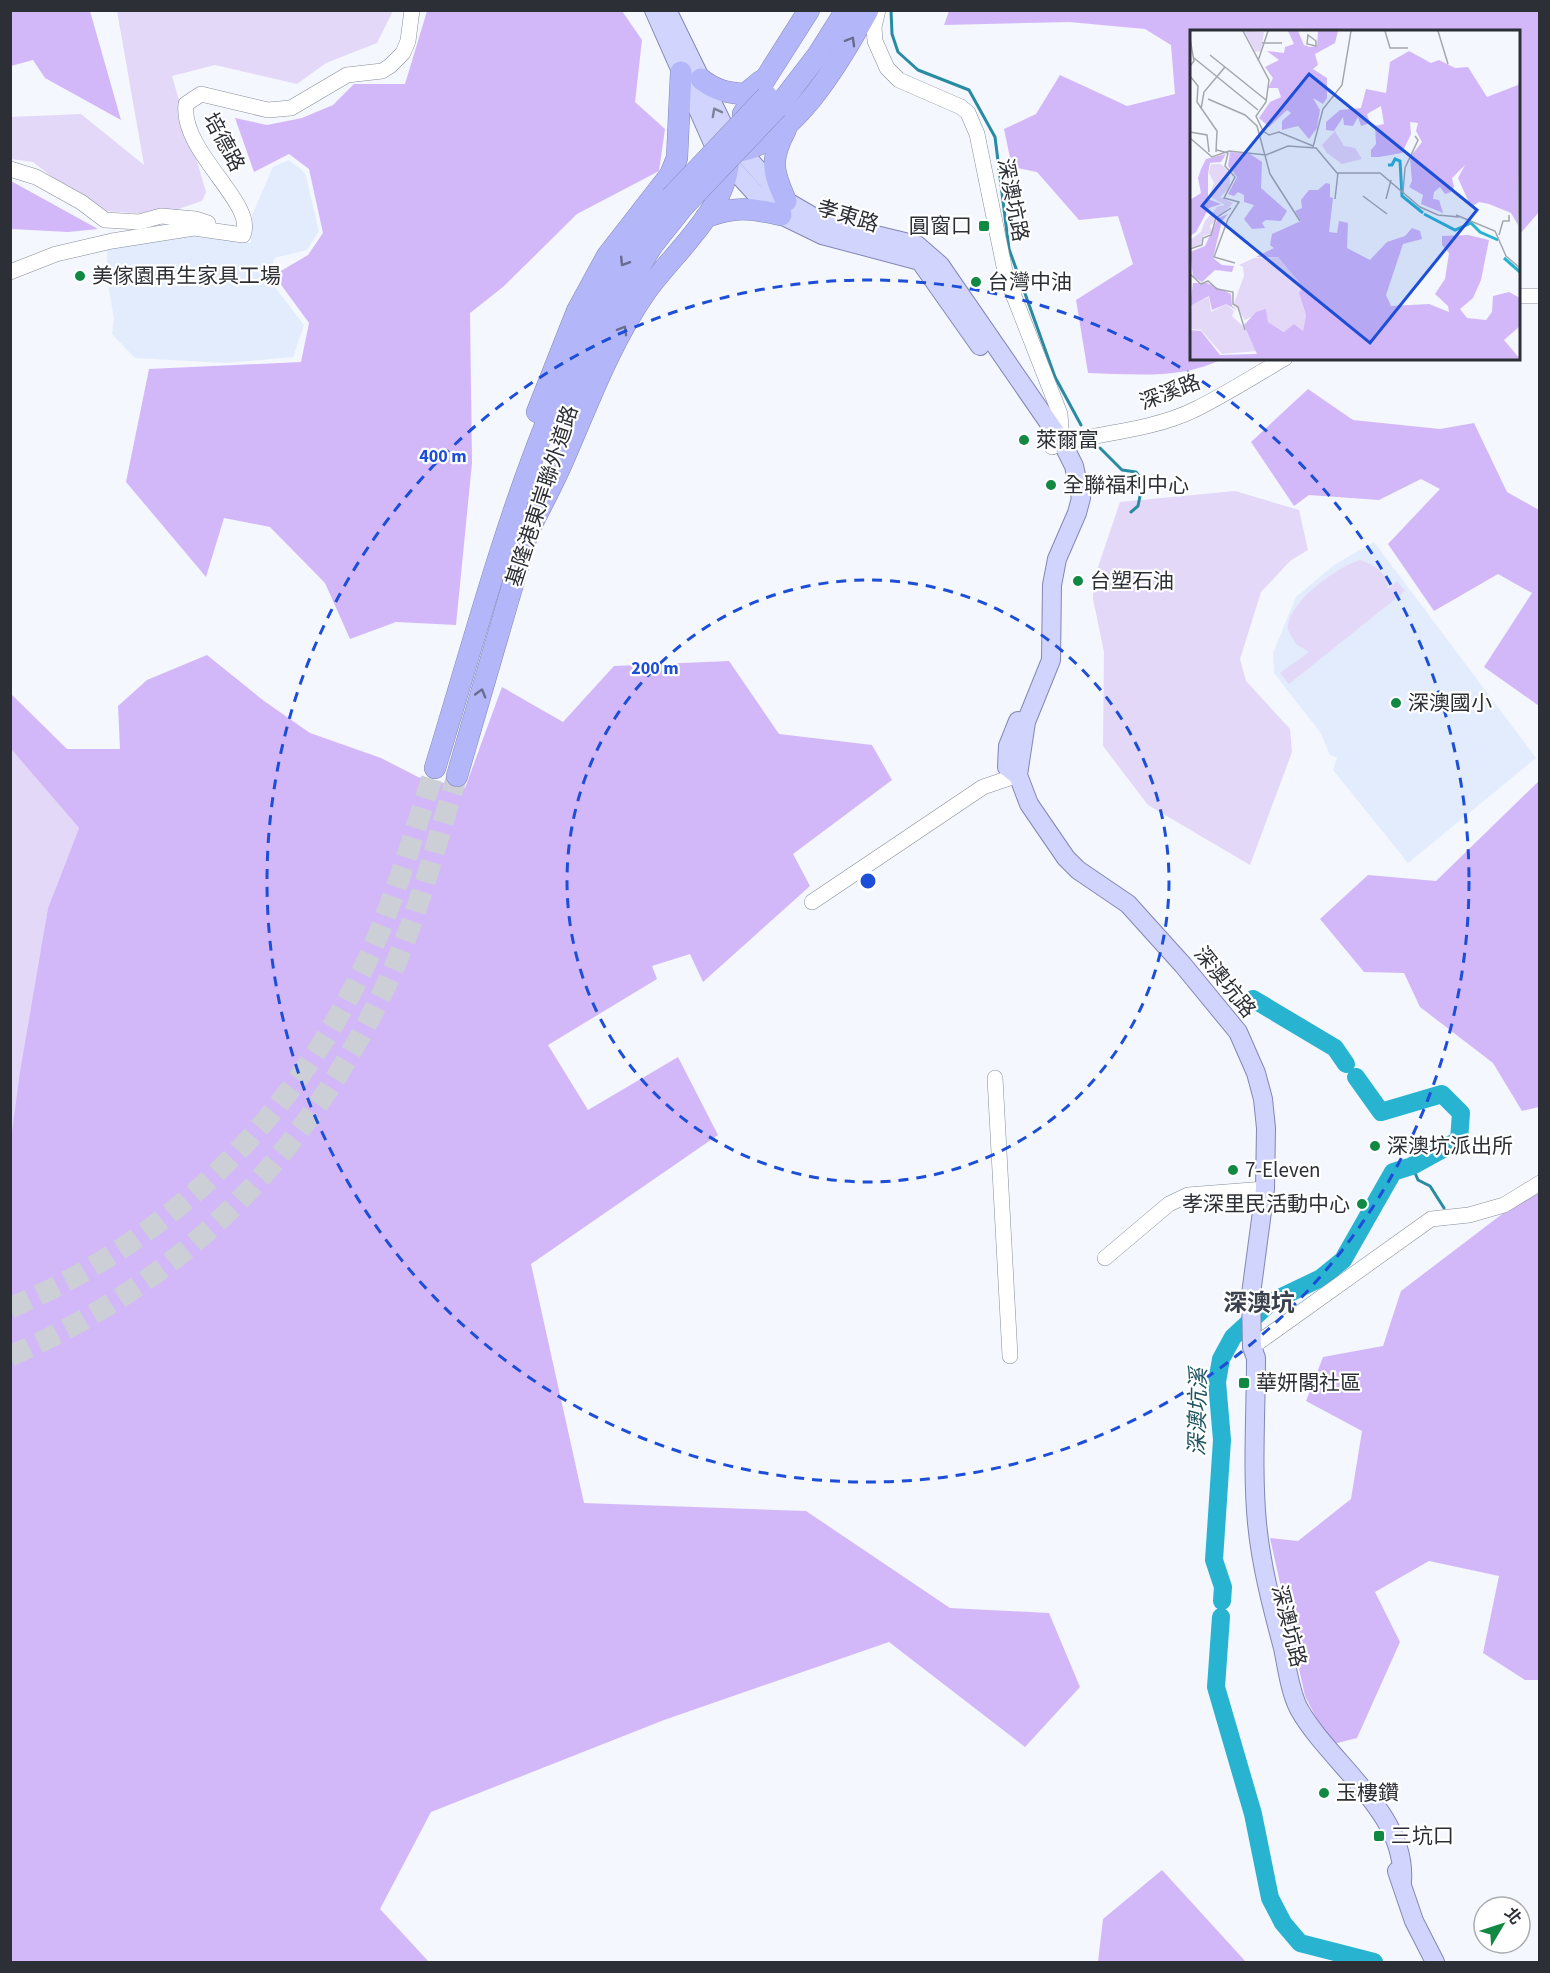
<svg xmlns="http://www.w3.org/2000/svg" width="1550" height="1973" font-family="'Source Sans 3','Noto Sans TC',sans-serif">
  <rect width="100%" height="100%" fill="#f4f7fd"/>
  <g fill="#e2ecfc">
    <polygon points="289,160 305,173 319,231 307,250 274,258 270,281 304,325 293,357 226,363 135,358 112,334 114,319 109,290 107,249 193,232 251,243 252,215 273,167"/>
    <polygon points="1374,542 1536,758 1408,863 1333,770 1337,758 1330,755 1320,732 1274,673 1273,653 1296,597 1334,565"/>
  </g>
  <g fill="#e4d8f8">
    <polygon points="117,11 393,11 377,43 326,63 297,84 215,65 172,76 206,192 202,201 161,215 105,211 61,184 33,162 11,159 10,117 81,114 144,165"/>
    <polygon points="1235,491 1299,510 1308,550 1290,561 1261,592 1240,659 1246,681 1290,729 1292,752 1250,865 1148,805 1103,746 1104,652 1093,599 1094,579 1120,502"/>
    <path d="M1360 560C1375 565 1387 572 1388 589L1397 581 1405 591 1289 684 1280 673 1309 652 1296 644 1288 630C1285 604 1338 566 1360 560Z"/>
    <polygon points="11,749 79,828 48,908 11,1153"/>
  </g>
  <g fill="#d3b8f9">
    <polygon points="11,10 90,11 121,120 45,78 33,60 11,66"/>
    <polygon points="427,11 622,11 642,40 635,102 665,129 659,171 577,214 503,287 470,313 472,463 456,625 396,622 350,639 325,583 270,527 224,518 206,577 126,482 149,369 301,362 309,323 274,275 308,255 323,233 309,169 289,154 254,172 235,118 267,125 302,118 333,105 354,84 405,84"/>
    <path d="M949 11H1539V212L1519 235 1518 32H1192V358L1222 359C1182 380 1132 374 1088 373L1076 300 1133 264 1118 216 1079 220 1037 172 1012 167 1004 129 1036 114 1060 75 1127 106 1175 94 1171 45 1145 29 1069 22 944 25Z"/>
    <polygon points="11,181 98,229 68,232 11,229"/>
    <polygon points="1308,389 1353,420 1440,429 1474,423 1507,492 1539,510 1539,706 1484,667 1532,593 1498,574 1434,611 1388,544 1440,489 1421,479 1379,500 1309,495 1294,506 1251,442"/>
    <polygon points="207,655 264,701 310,733 381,758 418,777 465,788 502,687 563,722 614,666 729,661 779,734 872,745 892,780 793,854 810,886 703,982 690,954 652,966 657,979 548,1045 588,1110 678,1057 718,1135 531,1264 584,1503 806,1511 950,1608 1049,1613 1080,1687 1025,1747 889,1642 664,1720 431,1812 380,1909 429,1962 11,1962 10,1147 20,1072 48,908 79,828 11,749 10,693 67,749 120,749 118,706 147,680"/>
    <polygon points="1539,781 1539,1107 1522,1111 1493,1063 1420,1007 1404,973 1364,972 1320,919 1368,875 1436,881"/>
    <polygon points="1539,1190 1539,1680 1525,1680 1483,1653 1499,1576 1429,1561 1375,1592 1400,1642 1357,1738 1330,1745 1305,1696 1270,1538 1298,1541 1351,1499 1362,1431 1306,1401 1323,1357 1383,1346 1401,1291 1514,1205"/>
    <polygon points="1162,1870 1246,1962 1098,1962 1103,1919"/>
  </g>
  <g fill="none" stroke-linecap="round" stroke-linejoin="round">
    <g stroke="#298ba2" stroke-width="3">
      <polyline points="891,10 892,34 898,52 918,70 969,90 995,137 1009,249 1055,377 1081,425"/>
      <polyline points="1100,448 1122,470 1136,472 1143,481 1138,506 1131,512"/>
      <polyline points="1412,1166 1418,1180 1430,1186 1444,1208"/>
    </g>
    <g stroke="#28b3d0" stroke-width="18">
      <polyline points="1253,999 1335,1048 1346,1064"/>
      <polyline points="1222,1601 1223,1587 1214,1560 1222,1440 1217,1382 1221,1359 1233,1337 1271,1302 1321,1278 1343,1260 1393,1172 1412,1166 1459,1140 1461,1113 1442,1094 1381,1112 1356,1077"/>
      <polyline points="1221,1617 1216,1687 1253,1814 1270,1898 1283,1923 1300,1943 1374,1962"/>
    </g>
    <g stroke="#cccfd5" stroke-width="21" stroke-dasharray="21 10" stroke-linecap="butt">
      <path d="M10 1308C169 1241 291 1121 365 965 394 902 414 834 435 768"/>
      <path d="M10 1356C190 1279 314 1147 393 970 420 907 437 841 457 776"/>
    </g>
    <defs>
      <g id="minor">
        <polyline points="878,10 874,27 875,41 887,68 899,80 961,107 968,113 977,134 1006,276 1060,414 1062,442"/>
        <polyline points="10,169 36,177 81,202 105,220 139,222 161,216 196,219 208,223"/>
        <path d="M10 272 56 254 112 241 194 228 243 235C257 203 180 152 186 104L201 94 268 110 291 108 347 75 382 71 390 66 403 53 408 41 412 10"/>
        <polyline points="1518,296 1540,296"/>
        <path d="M1052 447 1062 442C1106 433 1156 429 1196 409 1226 394 1256 375 1285 358"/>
        <polyline points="812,902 983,787 1018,775"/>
        <polyline points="995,1078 1010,1356"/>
        <polyline points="1105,1258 1169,1204 1188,1195 1265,1189"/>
        <polyline points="1252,1347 1431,1219 1469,1215 1504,1205 1540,1183"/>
      </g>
      <g id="major">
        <polyline points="654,10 716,150 756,194 781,215 822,235 920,261 980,346"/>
        <path d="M667 10 729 137 786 201 822 222 917 245 940 265 1062 442 1074 466 1081 498 1077 513 1057 559 1052 585 1051 660 1026 722 1018 775 1029 804 1066 858 1078 870 1128 904 1183 965 1238 1032 1256 1073 1263 1099 1266 1128 1265 1189 1251 1294 1252 1347 1256 1358C1256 1412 1252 1470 1257 1523 1261 1565 1272 1607 1283 1648 1287 1667 1290 1692 1299 1709 1330 1764 1407 1813 1402 1881"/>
        <polyline points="1016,774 1007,767 1008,746 1018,721"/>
        <polyline points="1397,1871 1414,1921 1435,1962"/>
      </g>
      <g id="highway">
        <path d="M701 79C715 90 727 93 745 94L761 81"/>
        <polyline points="777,108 817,56 846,10"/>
        <polyline points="743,114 809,10"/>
        <path d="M786 201C772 170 770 159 786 129"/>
        <path d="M706 217C737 206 750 208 781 215"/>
        <polyline points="537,412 577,311 607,256 670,175 677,158 681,72"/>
        <polyline points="560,429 618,302 652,246 683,207"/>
        <path d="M527 534C539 510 552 486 563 461 588 404 609 345 645 293 675 250 730 209 729 152 789 152 842 58 868 10"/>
        <path d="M435 768C495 574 544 360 671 197"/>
        <polyline points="457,776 531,522"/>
      </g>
    </defs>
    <use href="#minor" stroke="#868e9a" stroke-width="16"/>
    <use href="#major" stroke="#8487b5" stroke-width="20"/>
    <use href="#highway" stroke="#8487b5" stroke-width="22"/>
    <use href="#minor" stroke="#fff" stroke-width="15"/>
    <use href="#major" stroke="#d1d4fc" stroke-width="18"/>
    <use href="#highway" stroke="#b3b7fa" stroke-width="21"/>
    <defs>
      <g id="highway-bridge">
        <polyline points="671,197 767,96"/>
        <polyline points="683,207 777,108"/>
      </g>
    </defs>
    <use href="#highway-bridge" stroke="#8487b5" stroke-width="22" stroke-linecap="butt"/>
    <use href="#highway-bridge" stroke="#b3b7fa" stroke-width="21"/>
  </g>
  <defs><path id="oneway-chevron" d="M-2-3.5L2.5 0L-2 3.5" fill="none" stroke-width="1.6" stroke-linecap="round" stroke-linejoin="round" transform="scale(1.5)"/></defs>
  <g stroke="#696c8e">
    <use href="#oneway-chevron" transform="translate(851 41) rotate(-60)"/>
    <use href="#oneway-chevron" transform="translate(624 262) rotate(122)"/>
    <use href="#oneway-chevron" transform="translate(623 330) rotate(-60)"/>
    <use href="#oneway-chevron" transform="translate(481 693) rotate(-74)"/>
  </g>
  <use stroke="#7e8298" href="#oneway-chevron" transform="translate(716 112) rotate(-118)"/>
  <g fill="none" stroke="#1d4ed8" stroke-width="3" stroke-dasharray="10 8">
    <circle cx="868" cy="881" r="301"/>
    <circle cx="868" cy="881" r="601"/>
  </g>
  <g fill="#128942" stroke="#fff" stroke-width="2">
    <rect x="978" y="220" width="12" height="12" rx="3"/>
    <circle cx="80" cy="276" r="6"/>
    <circle cx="976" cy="282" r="6"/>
    <circle cx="1024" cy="440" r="6"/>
    <circle cx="1051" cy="485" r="6"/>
    <circle cx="1078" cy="581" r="6"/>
    <circle cx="1396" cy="703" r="6"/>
    <circle cx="1375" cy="1146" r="6"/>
    <circle cx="1233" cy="1170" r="6"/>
    <circle cx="1362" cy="1204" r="6"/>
    <rect x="1238" y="1377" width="12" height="12" rx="3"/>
    <circle cx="1324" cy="1793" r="6"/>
    <rect x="1373" y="1830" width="12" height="12" rx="3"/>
  </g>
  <g text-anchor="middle" stroke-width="4.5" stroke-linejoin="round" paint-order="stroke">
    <g font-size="21" fill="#2c2f35" stroke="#fff">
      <text transform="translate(224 142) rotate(62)" y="7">培德路</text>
      <text transform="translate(1013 200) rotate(79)" y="7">深澳坑路</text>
      <text transform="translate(848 216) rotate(17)" y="7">孝東路</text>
      <text transform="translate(1170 392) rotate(-21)" y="7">深溪路</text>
      <text transform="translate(542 496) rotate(-72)" y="7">基隆港東岸聯外道路</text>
      <text transform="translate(1225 982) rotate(51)" y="7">深澳坑路</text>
      <text transform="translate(1289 1626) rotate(76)" y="7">深澳坑路</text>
    </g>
    <g font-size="21" fill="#2c2f35" stroke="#fff" text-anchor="start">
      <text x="972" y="233" text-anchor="end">圓窗口</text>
      <text x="92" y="283">美傢園再生家具工場</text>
      <text x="988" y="289">台灣中油</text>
      <text x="1036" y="447">萊爾富</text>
      <text x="1063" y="492">全聯福利中心</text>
      <text x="1090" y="588">台塑石油</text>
      <text x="1408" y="710">深澳國小</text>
      <text x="1387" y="1153">深澳坑派出所</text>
      <text x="1245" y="1177">7-Eleven</text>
      <text x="1350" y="1211" text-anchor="end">孝深里民活動中心</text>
      <text x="1256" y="1390">華妍閣社區</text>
      <text x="1336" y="1800">玉樓鑽</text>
      <text x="1391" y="1843">三坑口</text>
    </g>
    <g font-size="22" font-style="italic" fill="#205562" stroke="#fff">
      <text transform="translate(1197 1412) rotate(-89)" y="8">深澳坑溪</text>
    </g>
    <g font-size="24" font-weight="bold" fill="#3a414c" stroke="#fff">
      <text x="1259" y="1311">深澳坑</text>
    </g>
  </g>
  <g transform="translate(1190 30)">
    <rect width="330" height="330" fill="#f4f7fd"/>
    <path d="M59 1 74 2 71 21 65 22 55 2ZM145 101 154 116 165 118 172 129 152 134 137 123 132 115ZM21 134H31L39 142 40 157 30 167 43 173 20 196 22 203 13 206 10 216 0 218V210L11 202 15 191 27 177 35 175 19 166 24 153 19 143ZM88 227 113 257 110 266 116 285 113 302H95L78 292 76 279 55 290 44 273 54 246 53 237 49 235 64 228ZM19 267 21 282 36 274 44 281 42 286 56 299 67 321 32 324 11 300 0 299 2 274Z" fill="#e4d8f8"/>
    <path d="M98 1H108L114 15 120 17 127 16 128 1H148L145 13 125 24 128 35 123 39 137 48V68L133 74 123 68 130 80 127 98 119 109 108 96 92 100V91L101 83 97 80 79 97 69 88 80 72 91 67 88 58H78L83 48 75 37 89 30 77 21 94 23 95 17 104 14ZM219 21 241 33 249 30 265 38 278 37 297 67 328 55 330 49 328 195 321 183 299 174 289 172 281 177 268 148 275 135 262 148 264 157 261 162 255 164 250 157 244 162 243 169 249 170 253 183 231 174 233 165 219 157 222 151 220 127 232 112 226 101 228 93 220 92 221 104 212 123 189 127H181V120L186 114 185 96 194 94 191 76 177 84 180 93 171 96 168 87 163 96 154 95 153 87 144 101 136 100V92L150 80 171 78 176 59 196 63 200 32ZM40 122 60 124 72 132 71 158 97 181 91 191 76 190 72 193 75 198 62 199 54 189 64 175 54 172V165L48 162 44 166 38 164 47 147 38 136ZM36 124 31 132 20 133 18 144V169L31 174 19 178 6 202 0 206V170L11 163 8 148 11 139 16 129ZM136 153 140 154V167L143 168 139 202 147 203 149 191 158 193 157 218 180 230 197 212 215 206 222 198 230 201 232 209 213 214 196 265 201 276 239 274 259 282 258 276 245 264 255 249 259 223 252 215V206L278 205 299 210 291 250 283 268 270 279 277 288 296 290 302 282 303 266 319 262 330 268V296L314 310 330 329H0V300L11 301 30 325 67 324 54 295 66 282 76 279 78 292 94 302 104 294 113 301 116 285 109 263 113 257 88 227H66L84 218 80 215 82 204 111 191 105 181 112 178 111 170 119 160H128ZM38 184 32 191 23 228 32 235 44 236 42 242 25 240 12 252 3 247 0 222 15 216 28 188ZM3 253H17L41 264 42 276 48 281 36 274 22 280 19 266 0 276Z" fill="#d3b8f9"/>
    <path fill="none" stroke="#28b3d0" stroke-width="3" d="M198 135H202L205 129 210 131 212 166 233 183M234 184 265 200 281 193 290 202 308 210M314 228 330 242"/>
    <path fill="none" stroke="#a4a7ad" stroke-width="1.5" d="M53 1 79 50 76 72 66 86 73 101 79 105 89 102 123 116M195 1 200 18H218M248 1 258 34M118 5 126 11V16L117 14ZM0 9 4 31 0 36M72 13H92M20 25 76 70M4 28 68 80M68 31 78 1M0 46 8 56 7 72 27 101 26 122M18 69 55 85 67 96 80 144 110 191M11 79 14 62 35 37M0 102 17 105 19 122M0 108 22 127 39 121 76 125 98 116 126 118 147 143H190L230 177 248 185 269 187M123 117 133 79 152 55 161 1M27 120 38 123 35 136 45 147 34 168 49 172 38 189 24 227 45 233M213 162 215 138 228 110 225 106M173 166 197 184M145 169 148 143M196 169 201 150M266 185 305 201 316 226 330 238M309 205 313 191H319V185M0 219 12 215 13 208 21 205 26 188 41 178M0 244 11 254 18 251 27 259 43 262V274L48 277 55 300"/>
    <path fill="#1d4ed8" fill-opacity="0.15" stroke="#1d4ed8" stroke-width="3" d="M119 44 287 180 180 313 12 176Z"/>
    <rect width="330" height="330" fill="none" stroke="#2c2f35" stroke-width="3"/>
  </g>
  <circle cx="868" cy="881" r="9" fill="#1d4ed8" stroke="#fff" stroke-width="3"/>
  <g font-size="18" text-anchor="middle" font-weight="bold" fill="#1d4ed8" stroke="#fff" stroke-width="4.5" stroke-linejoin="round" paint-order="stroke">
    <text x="443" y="462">400 m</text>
    <text x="655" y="674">200 m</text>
  </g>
  <rect width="1550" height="1973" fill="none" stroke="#2c2f35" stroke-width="24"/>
  <g transform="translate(1502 1925) rotate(51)"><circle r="28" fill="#ffffff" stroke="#abacae" stroke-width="1.5"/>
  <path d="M0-4.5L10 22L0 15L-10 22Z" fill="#128942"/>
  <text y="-9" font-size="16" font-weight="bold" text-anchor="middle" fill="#2c2f35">北</text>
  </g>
</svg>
